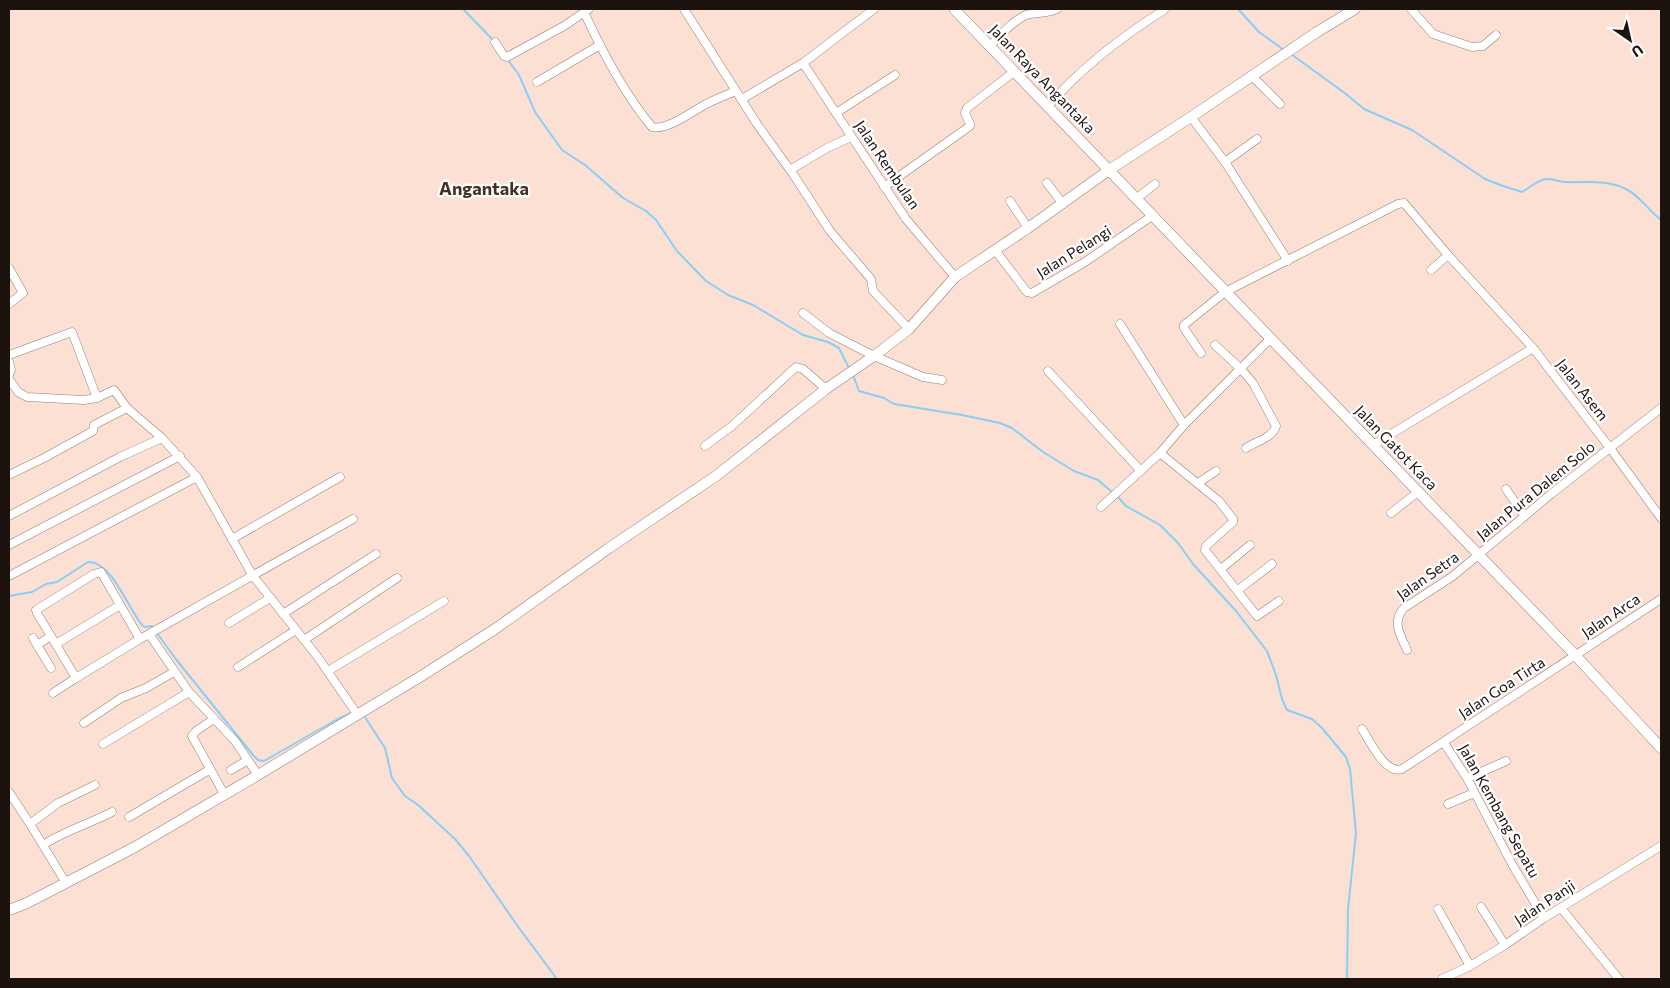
<svg xmlns="http://www.w3.org/2000/svg" width="1670" height="988" font-family="Commissioner,sans-serif">
  <rect width="100%" height="100%" fill="#fde0d4"/>
  <g fill="none" stroke-linecap="round" stroke-linejoin="round">
    <g stroke="#88cff8" stroke-width="2">
      <polyline points="463,9 493,40"/>
      <polyline points="1238,9 1259,32 1284,50"/>
      <path d="M1291 54 1346 94 1364 109 1412 130 1485 179 1503 186 1522 192C1529 188 1538 180 1546 179 1552 178 1558 182 1565 182 1585 183 1607 179 1626 189 1640 196 1649 211 1661 220"/>
      <polyline points="508,60 519,75 535,112 562,150 585,165 623,198 646,211 656,220 677,251 706,281 728,295 753,305 803,335 828,342 839,348 849,368"/>
      <polyline points="853,375 859,391 884,398 894,404 962,415 1000,423 1012,428 1043,452 1074,471 1098,480 1112,492"/>
      <polyline points="1116,495 1126,506 1160,525 1178,543 1193,564 1236,611 1267,651 1276,675 1282,699 1287,710 1312,719 1322,728 1346,757 1350,769 1356,833 1348,909 1347,979"/>
      <path d="M9 596 32 592 46 584 57 582 88 562C111 560 129 610 142 625L145 627 152 626 154 629"/>
      <polyline points="157,633 175,658 253,755 258,760 264,761 336,720 353,712"/>
      <polyline points="363,714 385,748 392,778 405,796 418,805 455,839 469,856 519,928 557,979"/>
    </g>
    <defs>
      <g id="street">
        <polyline points="684,9 757,124 793,174 830,231 871,279 873,291 909,329"/>
        <polyline points="1411,9 1433,34 1472,47 1483,46 1496,35"/>
        <path d="M584 12C601 49 626 96 652 127 667 131 693 111 706 104 716 99 726 95 736 91"/>
        <polyline points="495,42 504,56 507,57 564,26 589,9"/>
        <path d="M990 46C1000 36 1012 21 1026 15 1036 12 1047 14 1057 9"/>
        <polyline points="803,63 906,219 955,277"/>
        <polyline points="1252,76 1280,104"/>
        <polyline points="537,82 600,45"/>
        <polyline points="742,99 803,63 874,9"/>
        <path d="M1048 106C1081 68 1121 37 1164 10"/>
        <polyline points="836,113 895,75"/>
        <polyline points="1191,117 1225,162 1288,261"/>
        <polyline points="1225,162 1257,139"/>
        <polyline points="790,170 827,148 851,137"/>
        <polyline points="1047,183 1063,204"/>
        <polyline points="884,187 970,126 970,124 965,113 967,108 1015,71"/>
        <polyline points="1136,199 1155,184"/>
        <polyline points="1010,201 1028,228"/>
        <polyline points="995,250 1027,292 1032,293 1085,262 1152,216"/>
        <polyline points="9,268 23,293 9,304"/>
        <polyline points="1431,270 1448,255"/>
        <polyline points="803,313 829,333 874,356 923,377 942,380"/>
        <polyline points="1120,324 1184,425"/>
        <path d="M1215 345 1241 369 1253 383 1276 426C1273 438 1256 441 1246 448"/>
        <polyline points="1201,353 1184,328 1184,325 1225,292 1398,204 1404,203 1448,255 1533,348 1610,448 1661,518"/>
        <polyline points="9,355 72,332 97,398"/>
        <polyline points="9,362 11,370 9,375"/>
        <polyline points="1048,371 1141,471"/>
        <polyline points="9,379 18,392 27,397 84,400 97,398 114,390 127,408 162,438 197,477 253,576 317,656 357,714"/>
        <polyline points="1373,445 1533,348"/>
        <polyline points="705,446 732,426 796,367 803,369 826,389"/>
        <polyline points="1160,453 1219,501 1233,519 1233,522 1206,546 1205,550 1257,616 1279,601"/>
        <polyline points="9,475 44,458 93,431 94,425 127,408"/>
        <polyline points="1198,483 1216,471"/>
        <polyline points="1506,489 1525,516"/>
        <polyline points="1101,507 1160,453 1184,425 1270,339"/>
        <polyline points="1391,513 1418,492"/>
        <polyline points="9,516 120,457 162,438"/>
        <polyline points="232,539 340,477"/>
        <polyline points="9,545 180,456"/>
        <polyline points="1221,569 1250,545"/>
        <polyline points="9,576 197,477"/>
        <polyline points="1238,590 1272,564"/>
        <polyline points="283,614 376,554"/>
        <polyline points="229,623 270,598"/>
        <polyline points="149,634 189,692 235,741 258,775"/>
        <polyline points="33,638 37,645 51,636"/>
        <polyline points="140,639 101,572 94,574 36,610 37,613 76,678 140,639 353,519"/>
        <polyline points="304,640 397,578"/>
        <polyline points="56,644 120,605"/>
        <polyline points="37,645 51,668"/>
        <path d="M1407 650C1401 636 1391 622 1404 608L1453 576 1551 494 1661 408"/>
        <polyline points="238,667 296,630"/>
        <polyline points="328,671 444,601"/>
        <polyline points="53,693 76,678"/>
        <polyline points="214,719 196,731 192,736 224,794"/>
        <polyline points="84,723 121,698 146,688 174,672"/>
        <path d="M1362 729C1370 741 1385 775 1402 769L1661 599"/>
        <polyline points="1444,743 1467,778 1513,866 1544,918"/>
        <polyline points="103,744 189,692"/>
        <polyline points="231,770 248,760"/>
        <polyline points="1467,778 1506,761"/>
        <polyline points="9,792 30,824 66,883"/>
        <polyline points="1448,804 1474,793"/>
        <polyline points="129,817 209,770"/>
        <polyline points="30,824 58,803 95,785"/>
        <path d="M43 845C64 831 89 824 112 812"/>
        <polyline points="1481,907 1505,945"/>
        <polyline points="1561,908 1619,979"/>
        <polyline points="1438,909 1470,966"/>
        <polyline points="1442,979 1470,966 1505,945 1544,918 1661,846"/>
      </g>
      <g id="secondary">
        <polyline points="954,9 1576,656 1661,748"/>
        <polyline points="9,910 27,903 135,847 258,775 423,675 495,629 609,548 716,476 826,389 874,356 909,329 955,277 1028,228 1109,170 1191,117 1317,32 1355,9"/>
      </g>
    </defs>
    <use href="#street" stroke="#977d72" stroke-width="9"/>
    <use href="#secondary" stroke="#977d72" stroke-width="11"/>
    <use href="#street" stroke="#fff" stroke-width="8"/>
    <use href="#secondary" stroke="#fff" stroke-width="10"/>
  </g>
  <g text-anchor="middle" stroke-width="4.5" stroke-linejoin="round" paint-order="stroke">
    <g font-size="15" fill="#1c120e" stroke="#fff">
      <text transform="translate(1042 79) rotate(46)" y="5">Jalan Raya Angantaka</text>
      <text transform="translate(887 165) rotate(56)" y="5">Jalan Rembulan</text>
      <text transform="translate(1074 252) rotate(-32)" y="5">Jalan Pelangi</text>
      <text transform="translate(1582 390) rotate(52)" y="5">Jalan Asem</text>
      <text transform="translate(1396 448) rotate(46)" y="5">Jalan Gatot Kaca</text>
      <text transform="translate(1536 491) rotate(-39)" y="5">Jalan Pura Dalem Solo</text>
      <text transform="translate(1428 576) rotate(-35)" y="5">Jalan Setra</text>
      <text transform="translate(1611 616) rotate(-34)" y="5">Jalan Arca</text>
      <text transform="translate(1502 688) rotate(-33)" y="5">Jalan Goa Tirta</text>
      <text transform="translate(1499 811) rotate(61)" y="5">Jalan Kembang Sepatu</text>
      <text transform="translate(1545 903) rotate(-33)" y="5">Jalan Panji</text>
    </g>
    <g font-size="18" font-weight="bold" fill="#473027" stroke="#fff">
      <text x="484" y="195">Angantaka</text>
    </g>
  </g>
  <rect width="1670" height="988" fill="none" stroke="#1c120e" stroke-width="20"/>
  <g transform="translate(1630 40) rotate(146)" stroke="#ffffff" stroke-width="4" paint-order="stroke">
  <path d="M0-4L9 19L0 12L-9 19Z" fill="#1c120e"/>
  <text y="-8" font-size="14" font-weight="bold" text-anchor="middle" fill="#1c120e">U</text>
  </g>
</svg>
